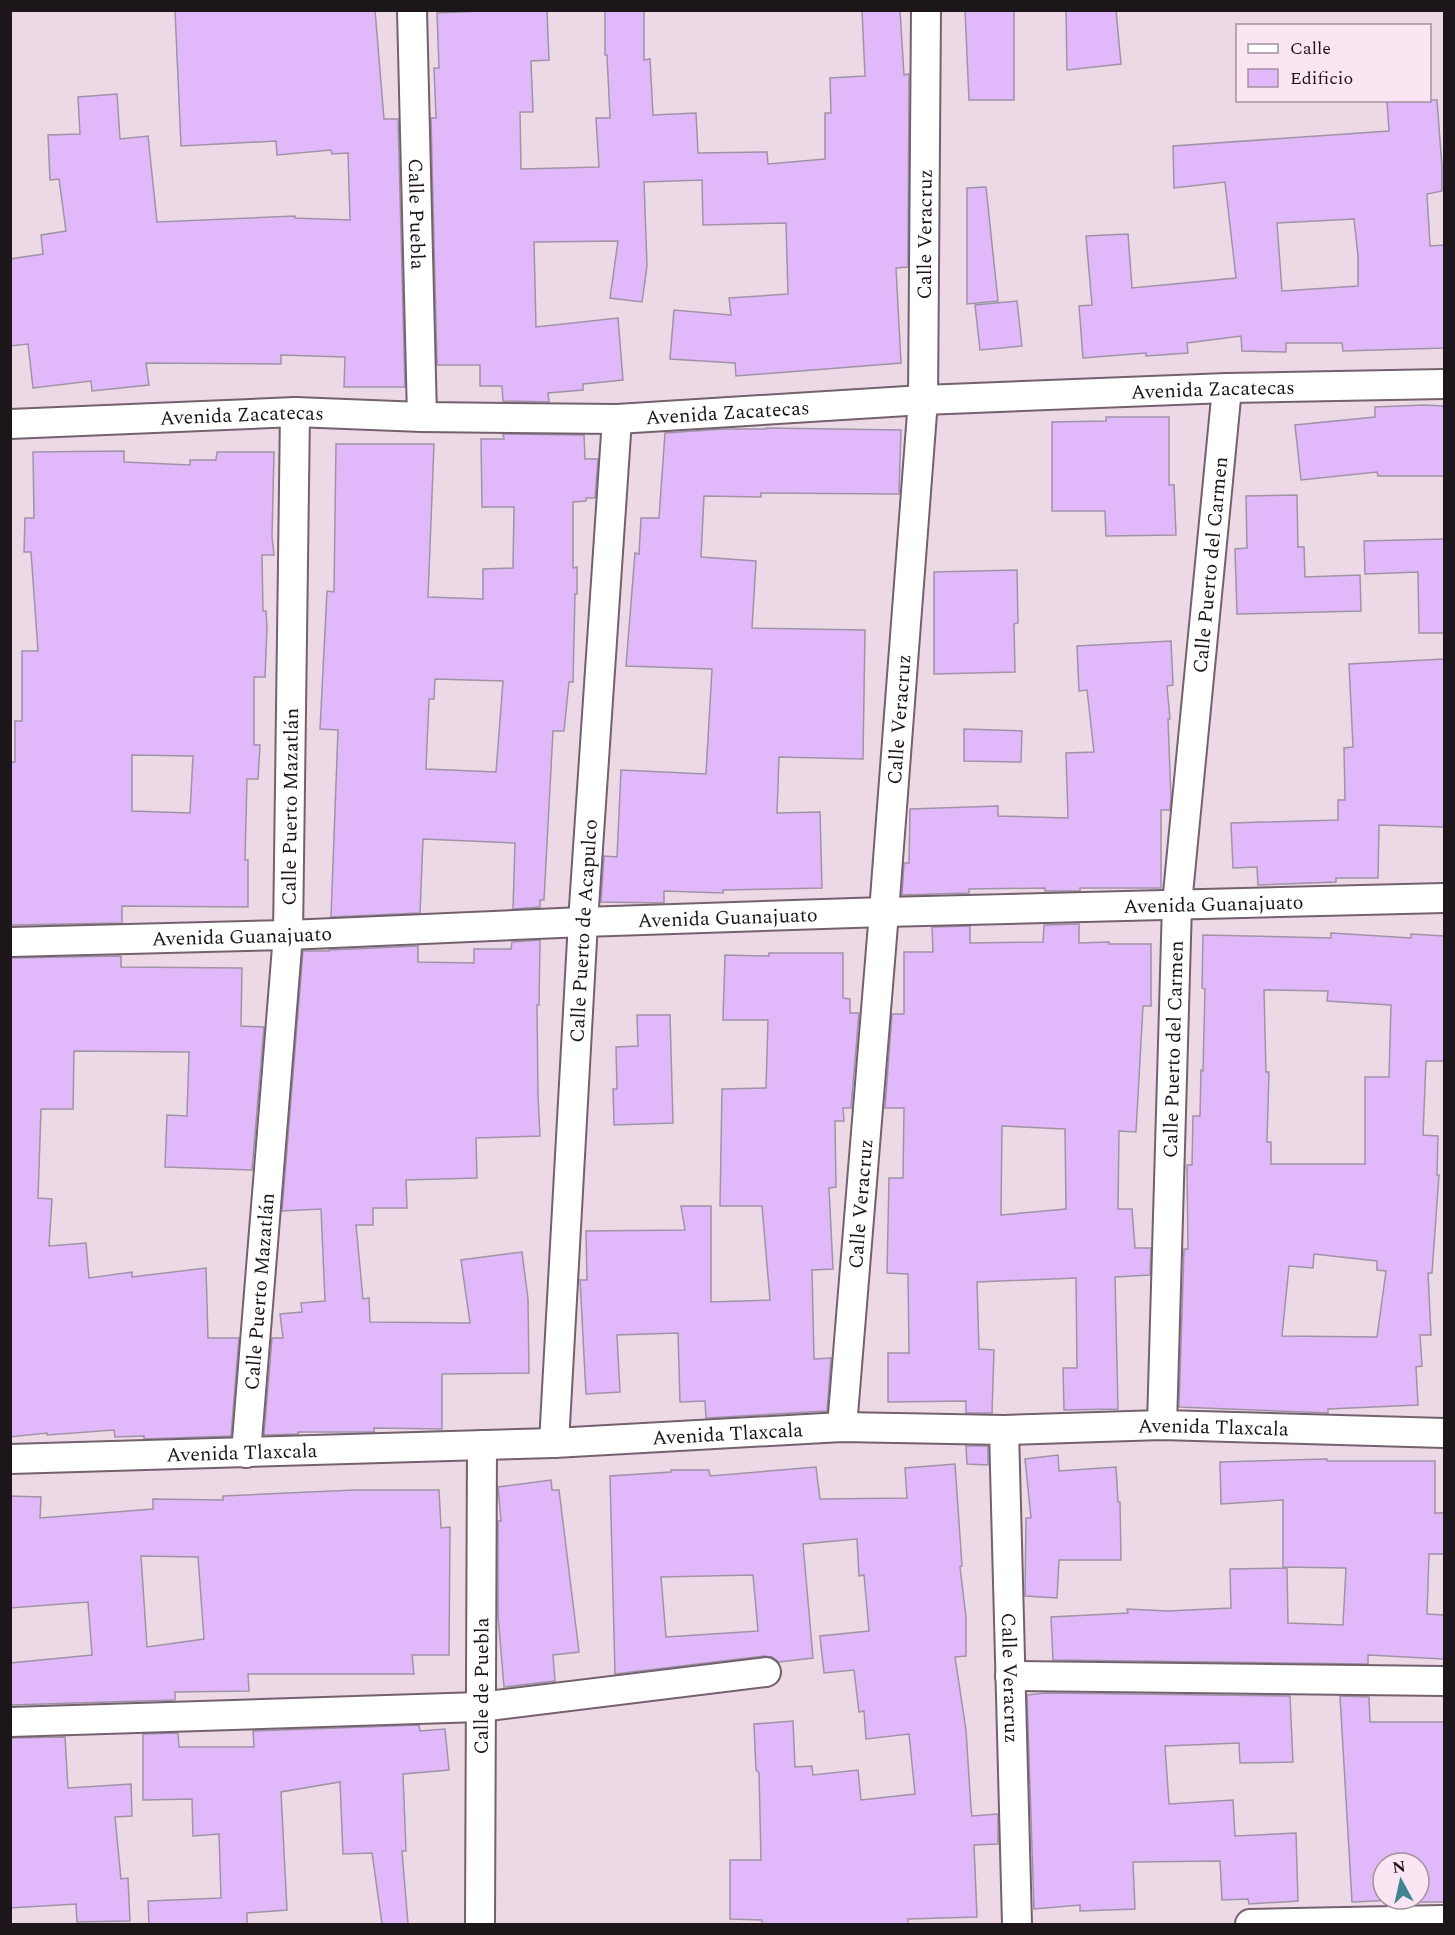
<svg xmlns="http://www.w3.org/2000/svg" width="1455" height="1935" font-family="Spectral,serif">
  <rect width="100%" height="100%" fill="#edd8e6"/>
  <g fill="#e1b9fa" stroke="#9f93a6" stroke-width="1.5" fill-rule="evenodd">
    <polygon points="175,10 375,10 384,119 398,119 405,387 344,387 345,357 281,355 281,364 146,363 149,385 92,391 91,381 33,388 28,344 10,346 10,259 43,254 41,235 66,231 59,179 50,180 48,135 80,134 78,97 117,94 120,139 148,136 157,222 295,216 295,218 350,220 348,153 332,154 331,150 277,155 276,141 181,146"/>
    <polygon points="505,10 547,10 549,60 531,61 533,112 520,112 521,169 599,167 596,118 610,118 607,55 605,55 605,10 644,10 644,60 650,59 653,115 696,113 698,153 767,152 768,164 825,159 825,113 831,113 830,78 865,76 862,10 900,10 904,75 909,74 908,267 896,268 901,363 736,376 735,363 670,359 674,310 731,315 729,298 788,294 786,223 703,225 702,180 644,182 647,266 642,302 610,298 618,241 534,242 536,327 618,318 623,380 583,384 583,390 548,393 549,402 503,401 502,386 480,386 480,365 437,365 431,118 436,118 434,68 439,68 437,13"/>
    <polygon points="965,10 1014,10 1014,100 969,100"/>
    <polygon points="1066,10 1116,10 1121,64 1067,70"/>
    <path d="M1387 100H1437L1442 167V191L1427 194 1430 246 1444 245V348L1343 351 1342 343H1286V352L1242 351 1241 336 1187 343 1188 353 1146 356V353L1083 358 1079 306 1092 305 1086 236 1128 234 1132 288 1236 278 1225 182 1174 188 1173 146 1389 131ZM1354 219 1358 256V286L1282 291 1277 223Z"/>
    <polygon points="986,187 998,301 967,304 967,188"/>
    <polygon points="1017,301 1022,346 980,350 975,305"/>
    <polygon points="1424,405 1444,406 1444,476 1378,476 1377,472 1301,480 1295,425 1375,417 1375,407"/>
    <polygon points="1106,417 1169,417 1169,485 1174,485 1176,535 1106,536 1105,511 1052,511 1052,422 1106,421"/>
    <polygon points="766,428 901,430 899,494 761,493 761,497 704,496 701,557 756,561 752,628 865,630 863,759 779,757 777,813 820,812 822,888 723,890 723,893 664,891 664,903 601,902 604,856 617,857 621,770 706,774 712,669 626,666 635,553 639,554 641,518 659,518 665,433 724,429 766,429"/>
    <path d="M503 434 584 435 585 459H598L595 498H586V501L573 502V568L577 567V594H575L573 682H569L564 731H553L544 900H540V907L513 909 515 843 423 839 420 913 331 917 338 730 320 729 327 591 334 592 336 444H434L428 597 483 599V569L513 568 514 507H482L481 439H504ZM435 679 503 681 496 772 426 769 429 699H434Z"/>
    <path d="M124 451V462L190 465V460H216L217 452H274L272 537 274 555H262L263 611H266L267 627 265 677H254V745H260L258 779H247L245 860H248V907L122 906V923L10 925 11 762H15V721H22V651H38L31 552H24L25 518H34L33 452ZM132 755 193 756 190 813 132 811Z"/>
    <polygon points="1297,495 1298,547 1304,547 1305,577 1360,575 1361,611 1237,614 1235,549 1247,548 1246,496"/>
    <polygon points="1444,539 1444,633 1419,633 1418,572 1365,574 1364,541"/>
    <polygon points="1017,570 1018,623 1014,624 1015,672 934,674 934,572"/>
    <polygon points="1171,641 1173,685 1167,686 1170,719 1168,719 1171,798 1170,810 1161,810 1161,888 1080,888 1080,891 1045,891 1045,888 969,889 969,893 902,895 904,863 909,863 910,809 998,806 998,816 1068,818 1066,753 1094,752 1087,690 1079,691 1077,646"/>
    <polygon points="1444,659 1444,827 1379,825 1378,878 1336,878 1336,882 1258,885 1257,867 1233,868 1231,823 1338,820 1338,800 1345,800 1344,748 1353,747 1349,664"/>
    <polygon points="964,729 1022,731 1021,762 964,761"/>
    <path d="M1079 924V943L1109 942V944H1151V1006H1143L1136 1132 1119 1131 1118 1209H1132L1135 1248H1151L1150 1275 1115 1277 1118 1409 1064 1410 1063 1368H1077L1076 1278 977 1282 979 1349 994 1350 992 1413H966V1401L888 1402V1353H909L908 1274 887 1273 889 1178H903L904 1108H885L892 1014H904V952H933L932 927 970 926V943L1043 942 1044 925ZM1002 1126 1065 1129 1066 1209 1001 1215Z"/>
    <path d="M1331 933 1411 938V934L1444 936V1061H1426L1423 1135 1438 1136 1437 1175H1439L1432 1273H1428L1431 1335H1420L1422 1366 1416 1367 1418 1405 1328 1409V1413L1179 1407 1184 1249H1188L1187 1165H1192L1193 1116H1200L1201 1070 1203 1071 1205 989 1202 988 1203 935 1331 938ZM1264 990 1328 991 1327 1001 1391 1005 1389 1077H1365V1164H1271V1142H1267L1269 1072H1266ZM1314 1254 1377 1261V1270L1386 1271 1377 1337 1282 1336 1289 1266 1313 1268Z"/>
    <polygon points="540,940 539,1005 537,1005 538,1095 540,1136 476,1138 477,1178 406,1180 407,1208 373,1208 373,1225 356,1225 363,1299 369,1298 370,1322 470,1323 461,1260 522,1252 528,1299 529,1373 442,1374 442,1429 374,1428 374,1432 298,1432 298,1434 264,1435 272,1338 283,1338 280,1314 302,1312 301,1303 325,1301 321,1209 282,1211 303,951 329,951 329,950 418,946 418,962 474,963 474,949 511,949 512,942"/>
    <polygon points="769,953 843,953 843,998 850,999 850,1013 859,1013 851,1108 843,1108 844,1121 835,1121 836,1187 829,1188 833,1269 812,1270 814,1359 831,1358 827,1411 706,1418 705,1401 680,1402 678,1333 617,1335 620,1392 586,1394 580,1280 587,1280 586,1231 685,1230 681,1206 711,1206 711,1302 770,1300 762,1206 720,1206 722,1089 766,1088 768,1020 723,1020 725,955 769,956"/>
    <polygon points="121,956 121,967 242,968 241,1026 264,1027 252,1170 165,1167 167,1115 187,1116 189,1052 74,1051 73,1109 41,1109 38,1198 52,1199 49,1246 86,1243 89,1278 132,1272 132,1277 206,1268 208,1338 239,1338 231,1436 144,1439 144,1436 115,1437 114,1430 47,1435 47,1433 10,1437 10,958"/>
    <polygon points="637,1015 670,1015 673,1123 614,1125 613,1089 617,1089 616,1047 638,1046"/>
    <polygon points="966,1446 988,1446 988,1465 967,1464"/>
    <polygon points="1058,1455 1059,1471 1116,1467 1118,1502 1120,1502 1121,1560 1059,1560 1057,1598 1025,1596 1026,1518 1031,1518 1025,1459"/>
    <polygon points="1327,1459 1327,1461 1435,1461 1435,1513 1444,1513 1444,1554 1429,1554 1427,1614 1444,1615 1444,1659 1368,1655 1368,1664 1053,1660 1051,1617 1128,1613 1127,1609 1168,1611 1231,1608 1230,1569 1287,1568 1288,1623 1343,1625 1346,1568 1283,1567 1283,1500 1221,1504 1220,1462"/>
    <path d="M955 1464 962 1566 960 1567 966 1617V1656L955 1657 966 1730 971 1809 972 1816 998 1814V1844L974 1845 977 1917 908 1919V1924H762V1920L730 1919V1860H761L759 1773 756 1770 754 1724 793 1721 795 1767 812 1766 813 1775 858 1770 861 1800 915 1794 909 1734 866 1739 864 1711 859 1712 854 1670 824 1673 820 1636 869 1631 864 1575 859 1576 857 1539 803 1544 813 1658 779 1662 772 1657 764 1656 615 1674 610 1476 671 1472V1470H709L710 1476 816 1467 820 1499 907 1498 905 1468ZM753 1575 758 1631 666 1637 661 1577Z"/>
    <polygon points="551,1480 552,1490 559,1490 579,1652 553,1655 555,1681 504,1687 498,1616 498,1521 501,1521 498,1487"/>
    <path d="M354 1490H439L441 1528 450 1527 449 1655H412L414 1674H248L249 1691 175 1692V1700L10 1705V1663L92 1655 88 1602 10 1608V1496L41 1497 40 1518 153 1509V1499L223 1500V1496ZM141 1556 198 1557 204 1639 147 1647Z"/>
    <polygon points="1045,1693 1290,1696 1293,1762 1240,1763 1239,1743 1165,1746 1169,1804 1233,1800 1235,1836 1296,1833 1298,1901 1249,1904 1248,1899 1222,1900 1220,1861 1133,1862 1135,1909 1080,1911 1080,1905 1034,1909 1027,1695"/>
    <path d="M1340 1696 1369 1697 1370 1722H1444V1902H1396V1900L1352 1902ZM1383 1863H1419V1899H1383Z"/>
    <polygon points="419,1725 420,1731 445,1729 449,1770 403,1774 406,1851 402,1851 408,1924 382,1924 372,1853 343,1854 340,1782 281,1792 287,1910 247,1913 247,1924 149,1924 148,1901 221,1898 219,1834 193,1836 192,1799 143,1800 143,1734 178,1733 179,1747 254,1747 253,1731"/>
    <polygon points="65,1737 68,1788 131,1784 132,1816 115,1817 121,1879 128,1878 130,1921 77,1922 76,1904 10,1908 10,1738"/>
  </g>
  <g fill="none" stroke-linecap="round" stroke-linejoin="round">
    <defs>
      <g id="street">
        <path id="s1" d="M412 10 422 417"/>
        <path id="s2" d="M10 424 295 412 422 417 617 419 923 400 1227 388 1444 384"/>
        <path id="s3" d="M10 942 288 935 583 922 884 912 1444 898"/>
        <path id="s4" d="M1162 1425 1177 904 1227 388"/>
        <path id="s5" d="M842 1427 884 912 923 400 926 10"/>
        <path id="s6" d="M1004 1430 1017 1924"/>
        <path id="s7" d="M554 1443 583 922 617 419"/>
        <path id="s8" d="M246 1453 288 935 295 412"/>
        <path id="s9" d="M10 1459 554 1443 842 1427 1004 1430 1162 1425 1444 1433"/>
        <polyline points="1010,1676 1444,1681"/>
        <polyline points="10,1722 480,1707 766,1672"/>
        <path id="s10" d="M480 1924 482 1445"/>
        <polyline points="1250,1924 1444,1920"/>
      </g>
    </defs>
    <use href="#street" stroke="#74616e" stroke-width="32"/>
    <use href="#street" stroke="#fff" stroke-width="28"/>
  </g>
  <g text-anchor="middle" stroke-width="6" stroke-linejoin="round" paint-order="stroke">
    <g font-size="20" fill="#1c151a" stroke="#fbe5f3">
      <text dy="7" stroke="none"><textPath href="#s1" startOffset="204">Calle Puebla</textPath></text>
      <text dy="7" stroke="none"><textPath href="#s5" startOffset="1196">Calle Veracruz</textPath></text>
      <text dy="7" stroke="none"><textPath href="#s2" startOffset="1204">Avenida Zacatecas</textPath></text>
      <text dy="7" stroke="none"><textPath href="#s2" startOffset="718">Avenida Zacatecas</textPath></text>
      <text dy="7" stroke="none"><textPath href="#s2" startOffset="232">Avenida Zacatecas</textPath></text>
      <text dy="7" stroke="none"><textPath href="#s4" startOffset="862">Calle Puerto del Carmen</textPath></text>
      <text dy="7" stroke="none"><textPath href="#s5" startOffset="710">Calle Veracruz</textPath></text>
      <text dy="7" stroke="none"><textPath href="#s8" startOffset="648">Calle Puerto Mazatlán</textPath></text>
      <text dy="7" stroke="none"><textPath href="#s3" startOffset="1204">Avenida Guanajuato</textPath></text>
      <text dy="7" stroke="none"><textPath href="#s3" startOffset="718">Avenida Guanajuato</textPath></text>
      <text dy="7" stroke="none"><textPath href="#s7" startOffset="513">Calle Puerto de Acapulco</textPath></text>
      <text dy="7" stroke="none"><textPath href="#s3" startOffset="232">Avenida Guanajuato</textPath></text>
      <text dy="7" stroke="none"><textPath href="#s4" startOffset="376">Calle Puerto del Carmen</textPath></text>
      <text dy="7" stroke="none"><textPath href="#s5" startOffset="224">Calle Veracruz</textPath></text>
      <text dy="7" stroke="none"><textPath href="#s8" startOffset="162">Calle Puerto Mazatlán</textPath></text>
      <text dy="7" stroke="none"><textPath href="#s9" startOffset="1204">Avenida Tlaxcala</textPath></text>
      <text dy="7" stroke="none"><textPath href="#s9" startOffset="718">Avenida Tlaxcala</textPath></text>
      <text dy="7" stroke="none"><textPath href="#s9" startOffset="232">Avenida Tlaxcala</textPath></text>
      <text dy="7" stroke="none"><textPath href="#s6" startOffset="248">Calle Veracruz</textPath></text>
      <text dy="7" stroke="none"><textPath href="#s10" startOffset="238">Calle de Puebla</textPath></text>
    </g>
  </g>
  <rect width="1455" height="1935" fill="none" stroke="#1c151a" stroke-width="24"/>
  <rect x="1236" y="24" width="195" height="78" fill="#fbe5f3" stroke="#a2929c" stroke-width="1.5"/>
  <rect x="1248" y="44" width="30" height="9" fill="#ffffff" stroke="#a2929c" stroke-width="1.5"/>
  <text x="1290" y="54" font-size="18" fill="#1c151a">Calle</text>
  <rect x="1248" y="69" width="30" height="18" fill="#e1b9fa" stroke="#a2929c" stroke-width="1.5"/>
  <text x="1290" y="84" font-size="18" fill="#1c151a">Edificio</text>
  <g transform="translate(1401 1881) rotate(352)"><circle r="28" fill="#fbe5f3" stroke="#a2929c" stroke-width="1.5"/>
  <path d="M0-4.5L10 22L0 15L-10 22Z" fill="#408692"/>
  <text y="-9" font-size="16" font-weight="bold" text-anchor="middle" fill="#1c151a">N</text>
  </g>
</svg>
